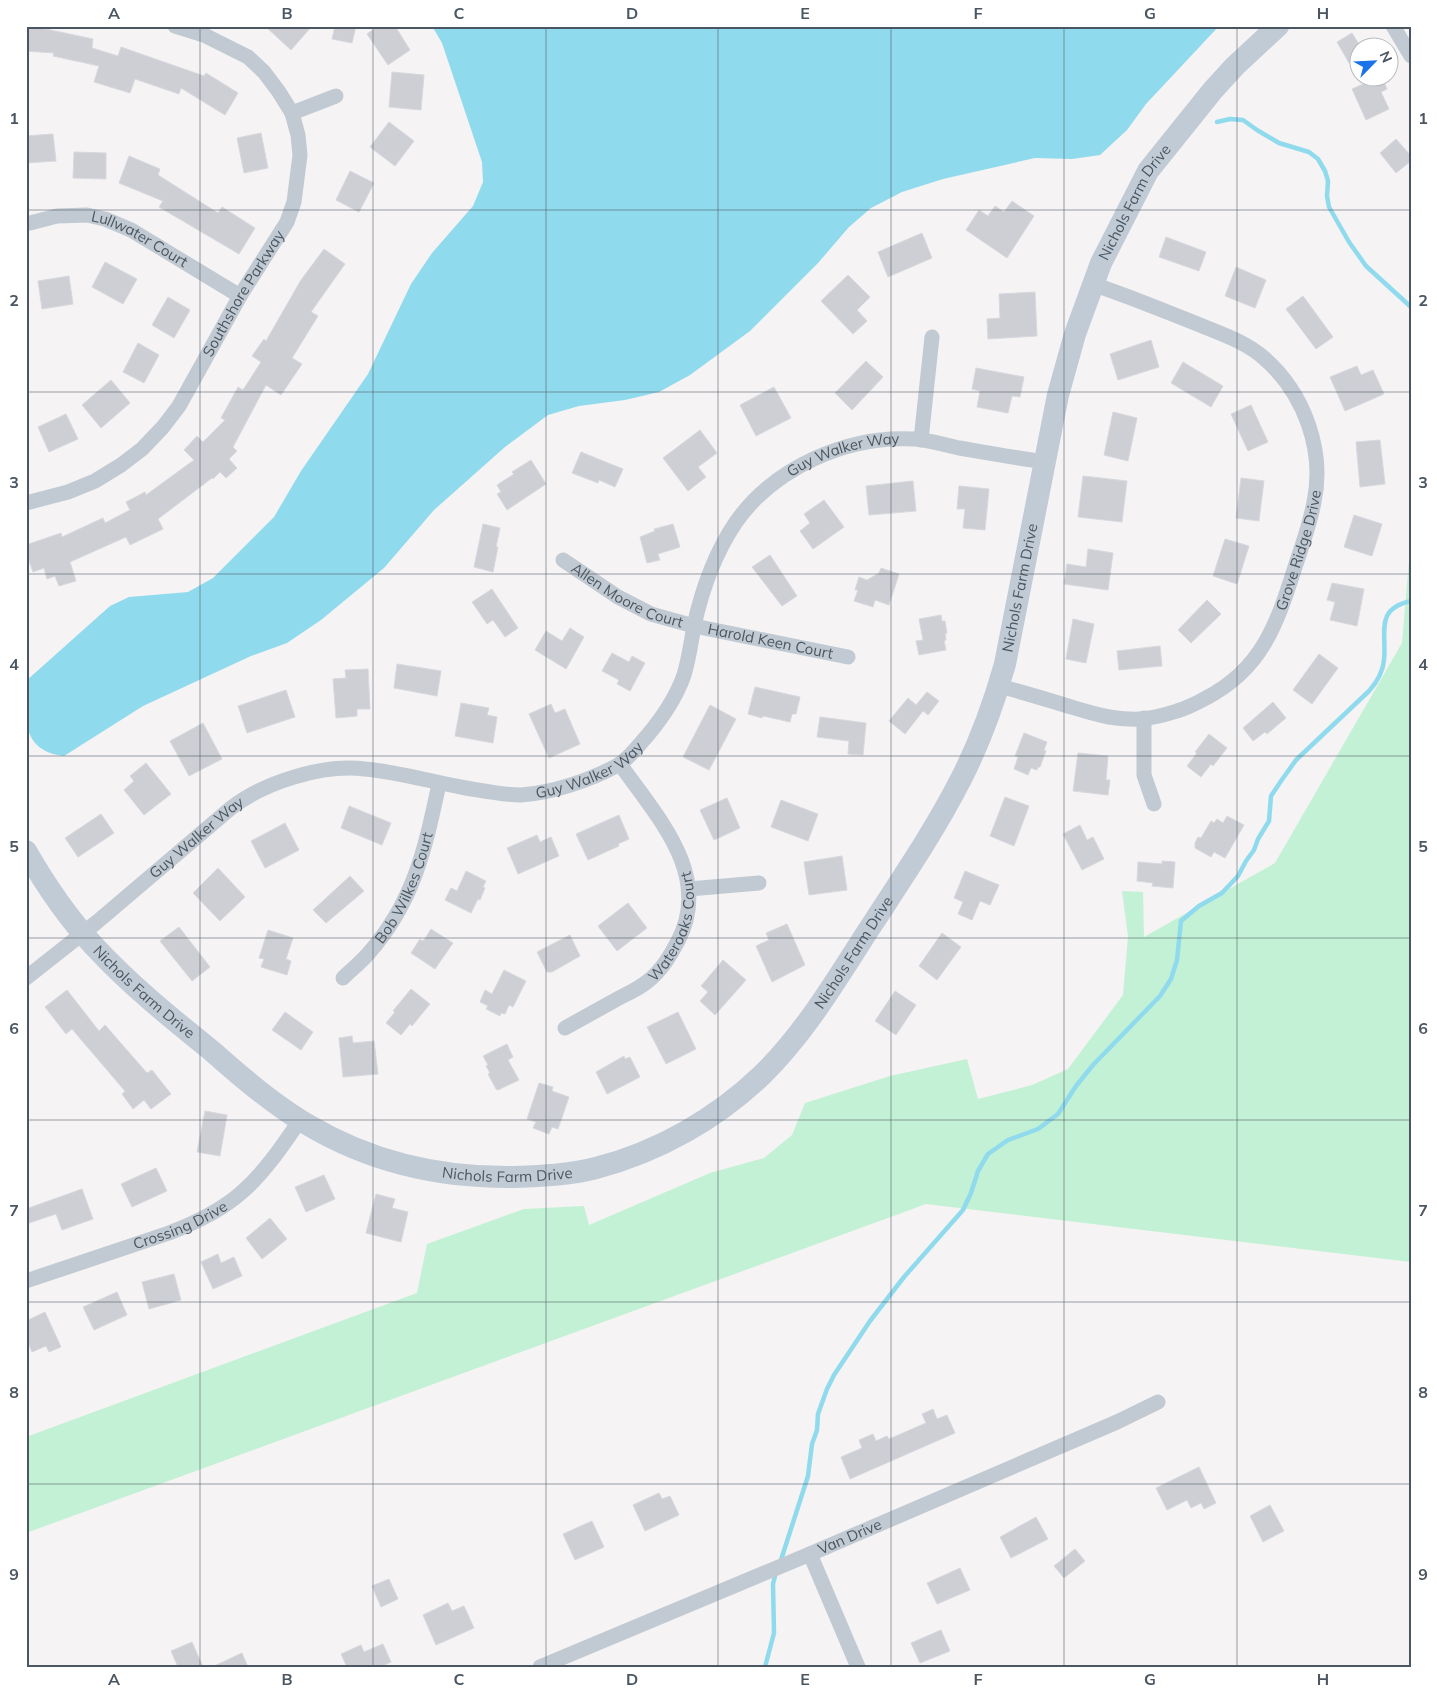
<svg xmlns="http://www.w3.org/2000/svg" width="1437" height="1693" font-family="Mulish,sans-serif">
  <rect width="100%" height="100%" fill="#f5f3f3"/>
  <polygon fill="#c3f1d5" points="1411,537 1411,1262 926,1204 26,1533 26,1437 417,1293 427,1244 524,1209 584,1206 589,1225 710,1173 764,1158 792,1135 805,1103 890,1076 967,1059 978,1099 1032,1085 1068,1069 1123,995 1128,936 1122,891 1143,892 1144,937 1275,863 1402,643"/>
  <path fill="#90daee" d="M432 26H1219L1146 104 1127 130 1100 155 1072 159 1035 158 943 179 902 192 871 208 849 227 818 263 750 331 690 375 659 392 625 400 579 406 548 415 505 447 434 510 384 568 321 620 287 643 251 656 143 706 64 756C19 750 26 716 26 681L110 606 129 597 188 592 213 578 274 517 301 471 368 374 411 284 432 253 473 206 483 182 482 162 442 43Z"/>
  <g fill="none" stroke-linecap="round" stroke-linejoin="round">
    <g stroke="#90daee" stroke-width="4.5">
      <polyline points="1217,122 1230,119 1243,120 1257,130 1279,143 1309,152 1318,159 1325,171 1328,181 1327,196 1329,207 1349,242 1366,266 1411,307"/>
      <path d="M780 1563 808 1476 812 1444 817 1430 818 1414 827 1389 834 1375 870 1321 904 1277 963 1210 971 1193 978 1171 988 1154 1008 1140 1038 1129 1058 1114 1076 1086 1093 1065 1160 996 1171 979 1177 960 1181 921 1199 906 1222 893 1238 876 1246 861 1254 850 1258 839 1269 821 1271 796 1281 781 1296 760 1369 691C1377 682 1383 672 1384 660 1387 633 1374 609 1411 601"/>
      <polyline points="765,1667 774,1633 773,1584 776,1572"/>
    </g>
  </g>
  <g fill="#cdcfd5" stroke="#d7d9de">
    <polygon points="26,26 41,26 41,28 93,39 92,48 118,56 121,47 204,76 206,73 238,93 225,115 181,88 179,94 135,79 130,93 94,82 99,66 53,56 54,53 26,51"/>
    <polygon points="265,26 312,26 291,50"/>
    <polygon points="335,26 356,26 352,43 332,39"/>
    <polygon points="378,26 395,26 410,50 388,65 367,34"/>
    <polygon points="1352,33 1360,46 1360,57 1349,63 1337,42"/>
    <polygon points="392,72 424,75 421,110 389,107"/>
    <polygon points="1377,78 1382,78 1387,89 1381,92 1389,109 1366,120 1352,89"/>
    <polygon points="389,122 414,141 395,166 370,147"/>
    <polygon points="261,133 268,168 244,173 237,138"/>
    <polygon points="53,134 56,161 26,163 26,136"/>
    <polygon points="1396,139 1411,156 1411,161 1396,173 1380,153"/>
    <polygon points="74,152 106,153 106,179 73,178"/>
    <polygon points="129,156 160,169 158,175 218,213 222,207 255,228 239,254 159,207 163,201 119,183"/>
    <polygon points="350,171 374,183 359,212 336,200"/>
    <polygon points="1012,201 1034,216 1007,258 966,230 979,210 988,216 995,206 1004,212"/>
    <polygon points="922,233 932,258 888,277 878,252"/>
    <polygon points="1166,237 1206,252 1199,271 1159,257"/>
    <polygon points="324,249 345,264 311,312 318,316 292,358 302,364 281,395 266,385 233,447 237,451 229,459 237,468 226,478 220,472 213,479 212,478 158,519 163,529 130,545 126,537 70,562 76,581 59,586 55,576 47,579 44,568 33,572 26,552 26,545 61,533 62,537 103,518 105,523 130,510 126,502 145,492 146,495 194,460 184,450 197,436 203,442 225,420 221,418 238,387 243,390 261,362 252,356 264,339 266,341 301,280"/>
    <polygon points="105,262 137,279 123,304 92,287"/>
    <polygon points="1236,267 1266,280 1255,308 1225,296"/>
    <polygon points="848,275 870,297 857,310 867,321 853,334 821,301"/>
    <polygon points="69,276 73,304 42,309 38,281"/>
    <polygon points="1035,292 1037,336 988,339 987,319 1000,318 999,294"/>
    <polygon points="1303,296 1333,337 1316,349 1286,309"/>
    <polygon points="168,297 190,310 174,338 152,325"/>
    <polygon points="1151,340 1159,367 1118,380 1110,354"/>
    <polygon points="138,343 159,355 144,383 123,372"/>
    <polygon points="866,361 883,377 852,410 835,393"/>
    <polygon points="1183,362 1223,386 1211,407 1171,383"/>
    <polygon points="1357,366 1361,375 1373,370 1384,394 1345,411 1330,377"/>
    <polygon points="976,368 1024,377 1020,397 1012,396 1008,413 977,407 980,391 972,389"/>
    <polygon points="111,380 130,403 101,428 82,405"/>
    <polygon points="774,387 791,418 756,436 740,405"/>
    <polygon points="1251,405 1268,442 1248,451 1231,414"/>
    <polygon points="1113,412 1137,418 1128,461 1104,455"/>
    <polygon points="66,414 78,439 49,452 38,427"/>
    <polygon points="700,430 717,453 698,467 706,477 688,491 663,458"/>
    <polygon points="1380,440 1385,484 1360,487 1356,442"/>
    <polygon points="581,452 623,469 615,487 599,480 598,483 572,473"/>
    <polygon points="531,460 546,484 507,510 497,494 501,492 497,485 514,474 512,472"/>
    <polygon points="1083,476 1127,481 1122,522 1078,517"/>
    <polygon points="1241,478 1264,481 1259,521 1236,518"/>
    <polygon points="913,481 916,511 869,515 866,486"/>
    <polygon points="959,486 989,489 985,530 963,528 965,509 957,509"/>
    <polygon points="824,500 844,527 813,549 800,531 810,523 804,514"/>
    <polygon points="1354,515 1382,524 1372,556 1344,547"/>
    <polygon points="483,524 500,528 496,547 498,547 493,572 474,567"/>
    <polygon points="673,524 680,547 658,554 660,560 647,563 640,537 655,531 654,529"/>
    <polygon points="1225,539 1249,546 1237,584 1213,576"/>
    <polygon points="1088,549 1113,553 1108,590 1064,584 1067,564 1086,567"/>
    <polygon points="770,555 797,596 782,606 752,567"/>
    <polygon points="881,568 899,574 889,605 875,600 873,607 854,601 858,590 855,590 859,577 867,580 879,573"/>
    <polygon points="1332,583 1364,589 1357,626 1330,620 1335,602 1327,600"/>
    <polygon points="492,589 518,628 505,637 493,620 487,624 472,602"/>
    <polygon points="1207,600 1221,614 1191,643 1178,630"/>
    <polygon points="941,615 942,621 945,621 947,633 945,634 946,640 944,641 946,650 919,655 916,641 923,640 919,619"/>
    <polygon points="1073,619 1094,624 1086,663 1066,659"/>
    <polygon points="570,628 584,637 566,669 535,650 546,631 562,641"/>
    <polygon points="1160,646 1162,666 1119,670 1117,651"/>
    <polygon points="612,653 629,662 632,656 645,663 630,691 617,684 619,680 602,671"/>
    <polygon points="1319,654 1338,668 1312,704 1293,690"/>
    <polygon points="397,664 441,671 437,696 394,688"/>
    <polygon points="368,669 370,709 357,709 357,716 336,718 333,679 346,678 345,670"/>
    <polygon points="755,687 800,697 796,714 792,714 790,722 763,716 762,718 748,714"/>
    <polygon points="286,690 295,717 247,733 238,706"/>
    <polygon points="927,692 939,701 928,715 923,711 905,734 889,721 908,698 916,705"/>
    <polygon points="1273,702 1286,718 1267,734 1265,732 1253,741 1243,728"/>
    <polygon points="461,703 489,708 487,715 497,717 493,743 455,736"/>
    <polygon points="551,704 555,713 565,709 580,744 549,758 529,714"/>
    <polygon points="710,705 736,719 709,770 683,757"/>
    <polygon points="820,717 866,723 863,755 848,754 849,741 817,737"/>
    <polygon points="203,723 222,759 189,776 170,741"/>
    <polygon points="1024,733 1047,742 1044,750 1046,751 1040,767 1038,767 1037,770 1031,768 1028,775 1014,769 1018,757 1015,756"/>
    <polygon points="1209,734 1227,748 1213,766 1211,764 1201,777 1187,766 1197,753 1195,752"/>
    <polygon points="1078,753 1108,756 1106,780 1110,780 1108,795 1073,791"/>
    <polygon points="146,763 171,794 144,815 124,790 134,781 130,776"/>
    <polygon points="1005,797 1029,806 1014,846 990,836"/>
    <polygon points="727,798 740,828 714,840 700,810"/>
    <polygon points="781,800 818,814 808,841 771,827"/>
    <polygon points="349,806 391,823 382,845 341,828"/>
    <polygon points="101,814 114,833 78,857 65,838"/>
    <polygon points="619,815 629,839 618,844 619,846 588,860 576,834"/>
    <polygon points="1227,816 1244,825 1225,858 1214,852 1211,857 1195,848 1195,843 1198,837 1201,838 1211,821 1214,823 1217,819 1223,823"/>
    <polygon points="285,823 299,850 265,868 251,841"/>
    <polygon points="1080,825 1087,840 1093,837 1104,859 1082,870 1063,834"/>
    <polygon points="537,835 540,842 551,837 559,856 518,874 507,848"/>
    <polygon points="842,856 847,890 809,895 804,862"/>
    <polygon points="1162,861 1175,862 1173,888 1152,886 1153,883 1137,881 1138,862 1162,864"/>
    <polygon points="218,868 245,897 220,921 193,893"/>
    <polygon points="466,871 486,881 483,887 485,888 480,900 478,899 471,913 445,900 451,888 457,891"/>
    <polygon points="965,871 999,885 990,905 980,901 972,920 958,914 963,902 954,898"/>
    <polygon points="350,876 364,891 326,923 313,910"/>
    <polygon points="628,903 647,928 617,951 598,926"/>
    <polygon points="787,924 805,965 772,982 756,946 769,940 766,933"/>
    <polygon points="179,927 210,967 192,981 160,941"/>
    <polygon points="431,929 453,943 435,969 411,953 420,939 422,941 424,940"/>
    <polygon points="268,930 293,938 286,959 291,961 287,975 261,967 264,959 259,958"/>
    <polygon points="942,933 961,947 937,980 919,966"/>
    <polygon points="570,935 580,956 552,972 547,972 537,952"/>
    <polygon points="723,960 746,980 715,1015 700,1001 708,992 701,986"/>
    <polygon points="504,970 526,981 513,1007 509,1005 505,1014 501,1013 500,1016 486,1009 488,1006 480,1002 485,990 492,994"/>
    <polygon points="411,989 430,1004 412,1026 410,1024 401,1035 386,1023 395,1012 393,1011"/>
    <polygon points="67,990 99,1031 105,1025 147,1073 152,1070 171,1094 151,1109 144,1100 133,1109 122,1094 125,1091 72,1029 66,1034 45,1007"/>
    <polygon points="895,991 916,1005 896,1035 875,1021"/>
    <polygon points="285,1012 313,1032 301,1050 272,1030"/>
    <polygon points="678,1012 696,1049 666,1064 647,1027"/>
    <polygon points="352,1036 353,1043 374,1041 378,1074 343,1077 339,1038"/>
    <polygon points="507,1044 513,1057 508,1060 519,1080 498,1090 496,1089 488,1074 490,1073 486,1066 488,1065 483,1056"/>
    <polygon points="624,1056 625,1059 630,1057 640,1077 607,1094 596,1072"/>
    <polygon points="539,1083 553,1087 552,1091 569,1097 558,1129 552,1127 549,1134 533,1128 536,1122 527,1119"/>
    <polygon points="205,1111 227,1115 220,1156 197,1152"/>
    <polygon points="156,1168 167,1191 132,1207 121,1184"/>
    <polygon points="324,1175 335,1199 306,1212 295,1187"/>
    <polygon points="82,1189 93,1219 62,1230 56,1214 26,1224 26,1209"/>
    <polygon points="376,1194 395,1199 392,1208 408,1212 401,1242 366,1233"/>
    <polygon points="270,1218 287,1239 262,1259 246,1238"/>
    <polygon points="218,1254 221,1263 234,1257 242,1276 213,1289 201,1262"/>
    <polygon points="174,1274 181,1300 149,1309 142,1282"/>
    <polygon points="117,1292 127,1315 94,1330 83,1307"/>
    <polygon points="45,1312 61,1347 49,1352 46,1346 32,1352 26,1338 26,1321"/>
    <polygon points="933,1409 937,1419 947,1415 955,1433 850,1479 841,1457 862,1448 859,1440 873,1434 876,1441 887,1436 889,1439 926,1423 922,1414"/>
    <polygon points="1199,1467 1216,1503 1204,1509 1201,1503 1191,1508 1187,1500 1167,1510 1156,1488"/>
    <polygon points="659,1493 662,1499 670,1496 679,1515 645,1531 633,1505"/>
    <polygon points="1270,1505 1284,1531 1263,1542 1250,1516"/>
    <polygon points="1036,1517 1048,1539 1011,1558 1000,1537"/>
    <polygon points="592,1521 604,1547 575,1560 563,1534"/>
    <polygon points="1075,1549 1085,1561 1064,1578 1054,1566"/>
    <polygon points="960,1568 970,1590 937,1604 927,1583"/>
    <polygon points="389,1579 398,1599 381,1607 372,1586"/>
    <polygon points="448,1603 452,1611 464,1606 474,1628 436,1645 423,1615"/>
    <polygon points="941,1630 950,1651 920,1663 911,1643"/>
    <polygon points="192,1642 203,1667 178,1667 171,1651"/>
    <polygon points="383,1644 391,1662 380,1667 347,1667 341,1654 361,1645 364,1652"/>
    <polygon points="242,1653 248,1667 212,1667"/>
  </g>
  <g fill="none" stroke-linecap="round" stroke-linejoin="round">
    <g stroke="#c1cad2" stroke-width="15">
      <polyline points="1393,26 1411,56"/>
      <polyline points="292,113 336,96"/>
      <path id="s1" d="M30 223 57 216 87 215 105 219 131 230 240 296"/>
      <polyline points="921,440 932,337"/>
      <path id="s2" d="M26 503 68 492 95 481 121 465 142 449 163 427 179 406 240 296 287 222 294 202 300 155 298 135 292 113 279 92 264 72 248 57 204 35 175 26"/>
      <path id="s3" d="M563 560 618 597 651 614 694 626 848 657"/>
      <path id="s4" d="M999 686C1022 692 1045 699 1068 706 1088 712 1109 719 1130 719 1146 720 1162 716 1177 711 1187 708 1197 703 1206 698 1262 669 1277 624 1295 567 1302 546 1310 524 1314 502 1325 450 1304 393 1264 358 1246 342 1222 334 1200 325 1164 311 1129 296 1092 284"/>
      <polyline points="1144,718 1144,775 1154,804"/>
      <polyline points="689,889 759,883"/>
      <path id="s5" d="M26 978 97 922 231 808C265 782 322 764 365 769 399 772 432 782 466 788 484 791 503 795 521 795 552 793 591 780 618 765 627 760 634 751 640 744 658 724 675 701 684 675 689 659 691 642 694 626 702 589 715 553 736 522 775 467 848 435 914 439 929 440 945 445 959 448 988 453 1016 458 1045 462"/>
      <path id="s6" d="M343 978C351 970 360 963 368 954 414 902 425 849 439 784"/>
      <path id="s7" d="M565 1028C583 1018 601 1008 619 998 629 993 640 988 648 981 662 970 670 956 678 941 713 874 656 816 620 764"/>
      <path id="s8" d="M26 1281 169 1233C195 1223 221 1211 242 1192 265 1172 283 1145 300 1120"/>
      <polyline points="810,1554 858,1667"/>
      <path id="s9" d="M540 1667 810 1554 1117 1422 1158 1402"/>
    </g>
    <path stroke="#c1cbd6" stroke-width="22" id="s10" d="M26 851C45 884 68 918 94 946 130 985 171 1018 212 1051 241 1077 276 1107 310 1126 373 1163 442 1178 514 1177 541 1176 569 1175 596 1168 658 1152 716 1119 762 1075 808 1030 840 973 875 920 905 874 936 828 961 779 980 742 994 703 1005 664L1058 395 1075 334 1101 263 1148 171 1213 90 1235 66 1278 26"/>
  </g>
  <path fill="none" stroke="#4a5661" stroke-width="1" stroke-opacity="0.55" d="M200 26V1667M373 26V1667M546 26V1667M718 26V1667M891 26V1667M1064 26V1667M1237 26V1667M26 210H1411M26 392H1411M26 574H1411M26 756H1411M26 938H1411M26 1120H1411M26 1302H1411M26 1484H1411"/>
  <g text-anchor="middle" stroke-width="4.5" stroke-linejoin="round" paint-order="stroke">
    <g font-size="15" fill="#4a5661" stroke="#fff">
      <text dy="5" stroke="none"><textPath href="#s10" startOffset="1850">Nichols Farm Drive</textPath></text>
      <text dy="5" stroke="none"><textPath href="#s1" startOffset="116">Lullwater Court</textPath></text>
      <text dy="5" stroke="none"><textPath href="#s2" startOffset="316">Southshore Parkway</textPath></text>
      <text dy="5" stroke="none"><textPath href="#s5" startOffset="1076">Guy Walker Way</textPath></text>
      <text dy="5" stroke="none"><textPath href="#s4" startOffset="396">Grove Ridge Drive</textPath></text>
      <text dy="5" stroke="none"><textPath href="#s10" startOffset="1445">Nichols Farm Drive</textPath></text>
      <text dy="5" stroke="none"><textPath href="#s3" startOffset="74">Allen Moore Court</textPath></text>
      <text dy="5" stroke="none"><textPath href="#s3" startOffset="226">Harold Keen Court</textPath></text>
      <text dy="5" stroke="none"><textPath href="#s5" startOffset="641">Guy Walker Way</textPath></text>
      <text dy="5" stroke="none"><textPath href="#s5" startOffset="221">Guy Walker Way</textPath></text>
      <text dy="5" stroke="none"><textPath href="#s6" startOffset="111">Bob Wilkes Court</textPath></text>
      <text dy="5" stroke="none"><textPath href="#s7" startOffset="158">Wateroaks Court</textPath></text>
      <text dy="5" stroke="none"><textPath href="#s10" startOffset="1040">Nichols Farm Drive</textPath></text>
      <text dy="5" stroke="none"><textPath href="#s10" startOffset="185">Nichols Farm Drive</textPath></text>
      <text dy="5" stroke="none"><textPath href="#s10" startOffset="605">Nichols Farm Drive</textPath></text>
      <text dy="5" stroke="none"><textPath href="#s8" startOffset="164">Crossing Drive</textPath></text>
      <text dy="5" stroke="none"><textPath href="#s9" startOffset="336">Van Drive</textPath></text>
    </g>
  </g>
  <rect width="1437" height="1693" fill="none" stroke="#ffffff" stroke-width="55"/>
  <g transform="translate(1374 62) rotate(66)"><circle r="24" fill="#ffffff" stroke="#b7bbc0"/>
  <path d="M0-4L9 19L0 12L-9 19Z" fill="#1a73e8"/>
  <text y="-8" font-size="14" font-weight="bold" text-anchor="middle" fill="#4a5661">N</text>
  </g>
  <rect x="28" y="28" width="1382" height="1638" fill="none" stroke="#4a5661" stroke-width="2"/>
  <g font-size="16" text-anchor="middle" font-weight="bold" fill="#4a5661">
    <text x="114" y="19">A</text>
    <text x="287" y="19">B</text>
    <text x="459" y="19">C</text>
    <text x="632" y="19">D</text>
    <text x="805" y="19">E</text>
    <text x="978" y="19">F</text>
    <text x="1150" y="19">G</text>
    <text x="1323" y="19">H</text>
    <text x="14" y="124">1</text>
    <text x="1423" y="124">1</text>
    <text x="14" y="306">2</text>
    <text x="1423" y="306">2</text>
    <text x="14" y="488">3</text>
    <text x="1423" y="488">3</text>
    <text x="14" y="670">4</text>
    <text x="1423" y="670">4</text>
    <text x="14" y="852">5</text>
    <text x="1423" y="852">5</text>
    <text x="14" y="1034">6</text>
    <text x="1423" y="1034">6</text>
    <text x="14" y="1216">7</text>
    <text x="1423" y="1216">7</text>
    <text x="14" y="1398">8</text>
    <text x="1423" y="1398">8</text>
    <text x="14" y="1580">9</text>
    <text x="1423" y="1580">9</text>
    <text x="114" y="1685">A</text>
    <text x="287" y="1685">B</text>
    <text x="459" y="1685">C</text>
    <text x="632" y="1685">D</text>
    <text x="805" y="1685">E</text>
    <text x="978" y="1685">F</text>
    <text x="1150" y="1685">G</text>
    <text x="1323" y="1685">H</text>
  </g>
</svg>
